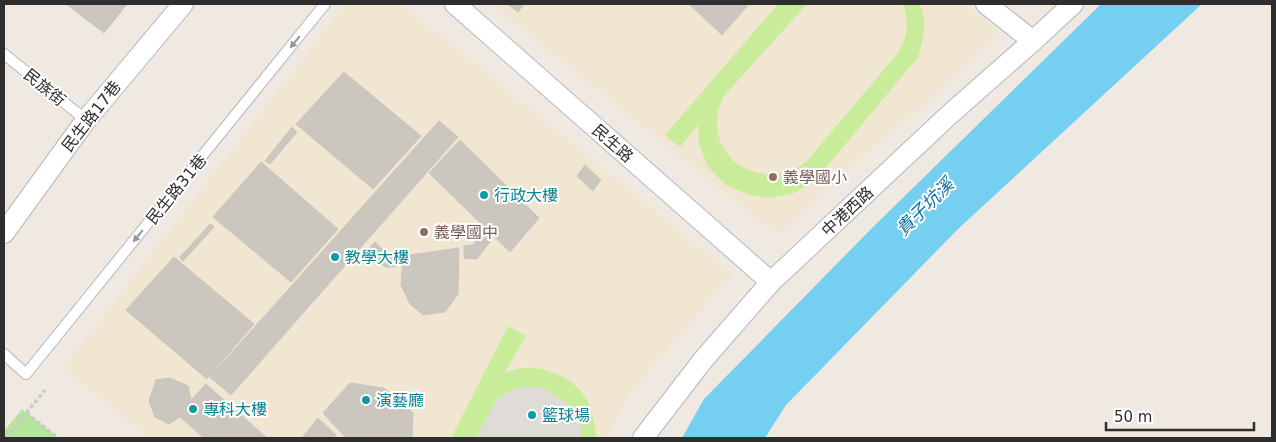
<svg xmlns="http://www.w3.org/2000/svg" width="1276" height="442" font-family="'DejaVu Sans','Noto Sans TC',sans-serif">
  <rect width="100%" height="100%" fill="#efe9e1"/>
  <g fill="#f0e6d1">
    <polygon points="345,4 402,4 733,275 674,341 630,394 605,438 150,438 63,368"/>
    <polygon points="492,4 964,4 999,32 909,119 904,119 777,235"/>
  </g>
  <polygon fill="#b6e59e" points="22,409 58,438 4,438 4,431"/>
  <g fill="#c9ec9a">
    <path d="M778 4H807L724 96C722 101 719 106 718 111 712 139 729 167 758 173 769 175 781 175 792 171 797 169 801 165 806 162L898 53C909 33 909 25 903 4H920C928 24 924 36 918 57L814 182 794 193 769 198 750 195 726 185 708 167 699 143 698 125 680 147 665 135Z"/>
    <path d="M508 326 526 336 505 372C510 371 516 369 521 368 547 366 578 379 589 404 593 415 595 427 597 438H580L581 425 498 398 476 438H451Z"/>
  </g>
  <polygon fill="#dfdcd8" points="521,386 544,388 569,405 581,425 580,438 476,438 498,398"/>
  <polygon fill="#75cff0" points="1101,4 1202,4 958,229 786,405 765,438 682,438 704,399 871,229"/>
  <g fill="#cbc7bf" stroke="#cbc5ba">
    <polygon points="66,4 127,4 104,33"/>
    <polygon points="507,4 524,4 518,12"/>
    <polygon points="689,4 749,4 722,35"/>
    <polygon points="344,72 421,136 373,189 296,124"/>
    <polygon points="439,121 458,137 231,395 210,377"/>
    <polygon points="292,127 297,132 270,164 265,161"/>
    <polygon points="460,140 539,218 510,252 429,173"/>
    <polygon points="261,162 338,229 291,282 213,217"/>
    <polygon points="585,165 601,180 593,191 577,176"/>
    <polygon points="210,224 214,227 183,261 180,257"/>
    <polygon points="484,231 492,239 477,259 464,258 464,246 473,245"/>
    <polygon points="375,242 389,255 397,254 396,267 385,267 367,250"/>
    <polygon points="459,248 458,294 445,312 423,315 410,304 401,285 403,256"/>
    <polygon points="174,257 254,324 207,379 126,310"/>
    <polygon points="170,378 188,386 191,400 206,384 267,438 204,438 180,417 169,424 155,417 149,401 156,380"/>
    <polygon points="350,383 384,388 413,413 412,438 346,438 323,413"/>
    <polygon points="318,418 336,435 334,438 302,438"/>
  </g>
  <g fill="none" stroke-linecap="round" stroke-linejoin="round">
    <defs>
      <g id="lane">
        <polyline points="4,54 86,120"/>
        <polyline points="4,354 26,374 325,4"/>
      </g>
      <g id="street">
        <polyline points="455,4 771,282"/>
        <polyline points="986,4 1033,41"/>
        <polyline points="4,233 86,120 183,4"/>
        <polyline points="643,438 703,360 771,282 949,115 1033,41 1073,4"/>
      </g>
    </defs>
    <use href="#lane" stroke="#b4b7c1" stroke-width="12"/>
    <use href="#street" stroke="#b4b7c1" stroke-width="22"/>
    <g stroke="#c9c9c9" stroke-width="3" stroke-dasharray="4 2.5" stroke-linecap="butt">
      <polyline points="27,413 58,438"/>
      <polyline points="6,438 45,390"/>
    </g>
    <use href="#lane" stroke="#fff" stroke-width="10"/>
    <use href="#street" stroke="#fff" stroke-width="20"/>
  </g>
  <defs><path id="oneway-solid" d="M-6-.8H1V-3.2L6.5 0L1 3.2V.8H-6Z" transform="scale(1.25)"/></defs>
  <g fill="#969696">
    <use href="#oneway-solid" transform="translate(295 42) rotate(129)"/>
    <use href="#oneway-solid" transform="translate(138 236) rotate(129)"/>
  </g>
  <g fill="#8d6e63" stroke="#fff" stroke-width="2">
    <circle cx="773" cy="177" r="5"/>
    <circle cx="424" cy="232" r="5"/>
  </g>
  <g fill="#0f9aa8" stroke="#fff" stroke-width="2">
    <circle cx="484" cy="195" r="5"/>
    <circle cx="335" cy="257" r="5"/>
    <circle cx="366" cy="400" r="5"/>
    <circle cx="193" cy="409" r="5"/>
    <circle cx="532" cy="415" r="5"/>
  </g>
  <g text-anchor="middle" stroke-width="4" stroke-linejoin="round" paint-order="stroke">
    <g font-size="16" fill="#2e2e2e" stroke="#fff">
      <text transform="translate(45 87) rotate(39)" y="6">民族街</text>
      <text transform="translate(91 116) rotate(-52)" y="6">民生路17巷</text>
      <text transform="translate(613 143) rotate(41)" y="6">民生路</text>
      <text transform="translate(176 189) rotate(-51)" y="6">民生路31巷</text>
      <text transform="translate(847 211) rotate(-43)" y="6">中港西路</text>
    </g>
    <g font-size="16" fill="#785e54" stroke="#fff" text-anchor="start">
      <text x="783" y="183">義學國小</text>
      <text x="434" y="238">義學國中</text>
    </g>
    <g font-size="16" fill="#0d838f" stroke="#fff" text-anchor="start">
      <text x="494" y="201">行政大樓</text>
      <text x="345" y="263">教學大樓</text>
      <text x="376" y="406">演藝廳</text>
      <text x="203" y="415">專科大樓</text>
      <text x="542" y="421">籃球場</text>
    </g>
    <g font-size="18" font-style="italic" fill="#0d6fa3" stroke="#fff">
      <text transform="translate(925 207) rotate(-45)" y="6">貴子坑溪</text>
    </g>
  </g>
  <rect width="1276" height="442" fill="none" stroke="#2e2e2e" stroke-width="10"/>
  <path d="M1106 422v8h148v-8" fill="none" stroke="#2e2e2e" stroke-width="2.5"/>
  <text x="1114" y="422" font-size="15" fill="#2e2e2e" stroke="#ffffff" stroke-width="4" paint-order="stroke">50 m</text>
</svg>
